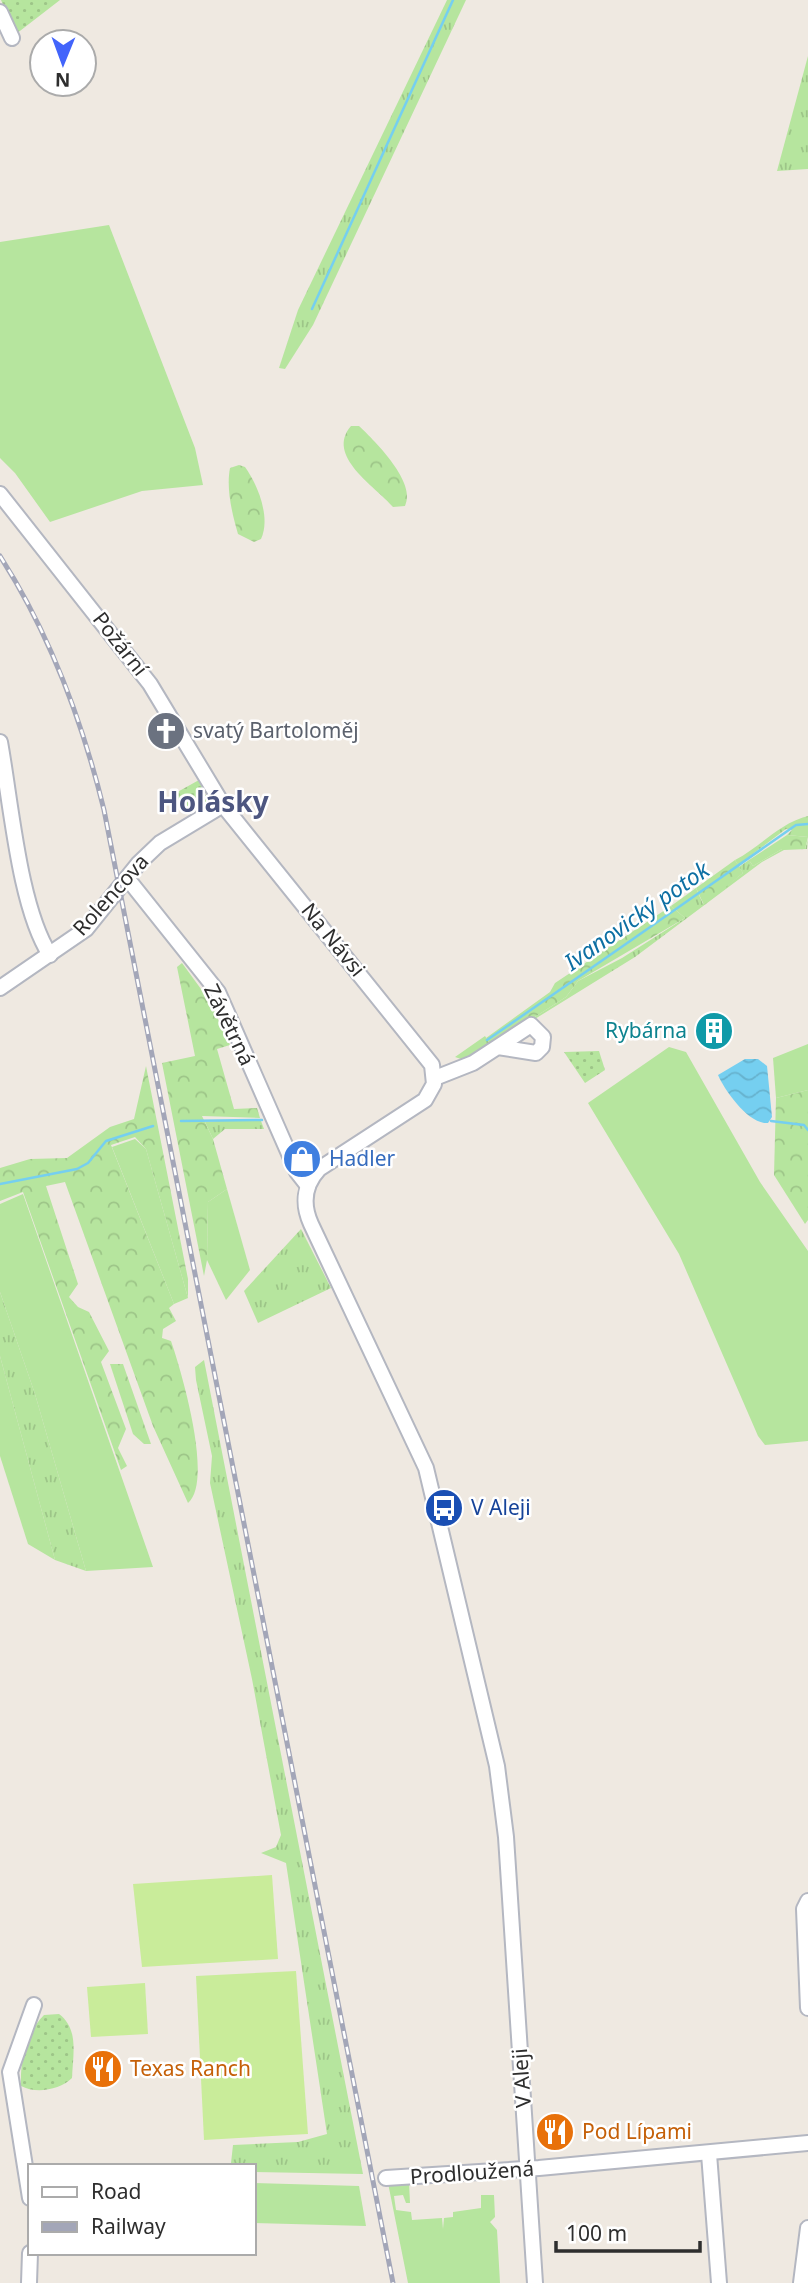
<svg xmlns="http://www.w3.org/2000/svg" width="808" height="2283" font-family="'Noto Sans',sans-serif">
  <defs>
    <pattern id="grass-tufts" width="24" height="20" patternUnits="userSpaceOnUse" patternTransform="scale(1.75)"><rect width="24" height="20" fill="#b6e59e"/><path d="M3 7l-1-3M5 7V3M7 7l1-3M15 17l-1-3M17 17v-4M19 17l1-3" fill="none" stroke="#9dc588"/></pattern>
    <pattern id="forest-crowns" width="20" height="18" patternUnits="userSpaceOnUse" patternTransform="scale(1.75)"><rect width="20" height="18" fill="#b6e59e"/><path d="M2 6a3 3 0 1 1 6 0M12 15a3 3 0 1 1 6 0" fill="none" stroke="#9dc588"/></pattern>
    <pattern id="park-dots" width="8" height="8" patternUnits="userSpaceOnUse" patternTransform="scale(1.75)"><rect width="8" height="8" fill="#b6e59e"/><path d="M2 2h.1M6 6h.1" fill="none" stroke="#9dc588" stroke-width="1.8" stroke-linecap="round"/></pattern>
    <pattern id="water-waves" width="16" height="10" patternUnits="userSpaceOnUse" patternTransform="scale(1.75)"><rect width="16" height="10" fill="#75cff0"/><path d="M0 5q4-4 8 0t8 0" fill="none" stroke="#66b2ce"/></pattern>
  </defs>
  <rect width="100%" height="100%" fill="#efe9e1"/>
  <g fill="url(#grass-tufts)">
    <polygon points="447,0 466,0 313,325 285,369 279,368 298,310"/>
    <polygon points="808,56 808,169 777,171"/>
    <path d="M808 816V837L787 835 792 830 786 829 738 865 735 860C761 847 779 823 808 816Z"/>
    <polygon points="808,839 807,849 784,850 762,862 635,957 467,1061 455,1057 485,1036 491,1045 566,997 578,981 622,958 685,918 671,906 696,888 703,904 743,873 739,867 749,860 753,866 782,849 805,849"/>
    <polygon points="244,1119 261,1121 264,1129 225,1129 213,1139 205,1122"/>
    <polygon points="301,1229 331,1288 258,1323 244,1291"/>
    <polygon points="0,1292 35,1394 86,1571 55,1560 0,1356"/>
    <polygon points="204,1360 363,2174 254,2172 254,2166 231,2163 233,2145 298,2142 327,2134 286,1863 261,1853 276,1847 281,1835 252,1679 210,1483 212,1456 196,1380 195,1367"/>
  </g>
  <g fill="url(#forest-crowns)">
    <path d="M351 426H359C376 442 417 483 405 506L393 507C375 486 325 456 351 426Z"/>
    <path d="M239 465 245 467C258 485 271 518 261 539L254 542 238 534C232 513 226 489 230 468Z"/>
    <polygon points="787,835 808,837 805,849 782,849 753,866 749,860"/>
    <polygon points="735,860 743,873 704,905 696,888"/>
    <polygon points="671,906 685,918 578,981 566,997 491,1045 486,1038 550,992 555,983"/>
    <polygon points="182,963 209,1000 230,1045 217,1049 234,1109 257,1108 260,1118 202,1116 213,1139 227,1189 208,1202 207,1260 204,1276 162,1063 195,1056 177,967"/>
    <path d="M146 1066 188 1279V1298L146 1149 135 1137 111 1145 174 1304 169 1308 176 1321 163 1329 162 1338 171 1341C181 1370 214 1481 188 1503L153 1426 65 1182 46 1186 78 1284 69 1297 78 1307 89 1312 109 1351 101 1362 126 1429 118 1448 127 1466 121 1470 23 1192 0 1201V1168L30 1159 67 1158 110 1127 134 1119Z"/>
    <polygon points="808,1090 808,1220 805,1224 774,1175 776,1098"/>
    <polygon points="110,1364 123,1364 151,1444 144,1444 133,1434"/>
  </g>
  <g fill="url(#park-dots)">
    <polygon points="1,0 60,0 16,34"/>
    <polygon points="199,780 208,801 204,807 201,803 182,812 172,795"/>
    <polygon points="599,1051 605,1070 585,1083 564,1052"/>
    <path d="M59 2014C79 2029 73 2054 72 2078 60 2090 36 2094 21 2086 20 2061 26 2033 44 2015Z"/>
  </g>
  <g fill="#b6e59e">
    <polygon points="109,225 195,448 203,485 142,491 50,522 15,473 0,458 0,242"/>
    <polygon points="808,1044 808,1090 776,1098 773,1058"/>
    <polygon points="669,1047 686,1052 760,1182 808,1251 808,1441 765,1445 758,1436 679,1254 588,1103"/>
    <polygon points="135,1139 146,1149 188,1298 174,1304 112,1147"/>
    <polygon points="227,1189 250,1270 226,1300 207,1260 208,1202"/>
    <polygon points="23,1194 153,1567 86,1571 35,1394 0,1292 0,1204"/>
    <polygon points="0,1356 55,1560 28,1544 0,1456"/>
    <polygon points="409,2182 410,2203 406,2203 403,2195 394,2196 396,2210 411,2212 412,2220 442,2218 443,2229 444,2218 453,2217 453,2212 481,2208 481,2195 494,2195 495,2217 490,2222 497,2230 500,2283 408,2283 388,2183"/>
    <polygon points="254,2183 359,2186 366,2226 254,2223"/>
  </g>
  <g fill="#c9ec9a">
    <polygon points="272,1875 278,1959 142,1967 133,1884"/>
    <polygon points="296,1971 308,2134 204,2140 196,1976"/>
    <polygon points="145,1983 148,2034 91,2037 87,1987"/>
  </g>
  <path fill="url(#water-waves)" d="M745 1059H758L767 1066 772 1117 768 1123C749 1125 725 1091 718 1075Z"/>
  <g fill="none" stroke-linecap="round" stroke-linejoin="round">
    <g stroke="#75cff0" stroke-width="2.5">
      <polyline points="312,309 453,0"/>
      <path d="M487 1040C591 969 693 897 796 825L808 824"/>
      <polyline points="181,1121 262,1120"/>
      <polyline points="771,1121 804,1125 808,1130"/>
      <polyline points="0,1184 77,1169 88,1163 106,1141 153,1126"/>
    </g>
    <defs>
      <g id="minor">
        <polyline points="0,12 12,38"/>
        <path d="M0 494 150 684 223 805 432 1065 434 1084 425 1100 319 1169C304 1185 302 1204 311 1224L426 1468 497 1766 506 1837 535 2283"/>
        <path d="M0 742C11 802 19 907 50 955"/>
        <polyline points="127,878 218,992 297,1172 308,1186"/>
        <polyline points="0,988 86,929 139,863 160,843 223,805"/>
        <polyline points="435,1078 473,1063 531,1025 543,1037 542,1047 536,1053 498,1047"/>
        <polyline points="808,1901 804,1909 808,2008"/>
        <polyline points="709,2154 719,2283"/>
        <polyline points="386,2178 539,2168 808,2143"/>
        <polyline points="30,2198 10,2072 34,2005"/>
        <polyline points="29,2283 30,2253"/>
        <polyline points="801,2283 808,2228"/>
      </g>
    </defs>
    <use href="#minor" stroke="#b4b7c1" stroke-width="18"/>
    <use href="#minor" stroke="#fff" stroke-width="14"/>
    <defs>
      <path id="rail" d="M0 556C50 634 82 720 104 810L393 2283"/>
    </defs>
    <use href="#rail" stroke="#a3a6b8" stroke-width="5"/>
    <use href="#rail" stroke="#fff" stroke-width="2.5" stroke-dasharray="8" stroke-linecap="butt"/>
  </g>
  <defs>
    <symbol id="church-disc" viewBox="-11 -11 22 22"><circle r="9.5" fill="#6b7280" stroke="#fff"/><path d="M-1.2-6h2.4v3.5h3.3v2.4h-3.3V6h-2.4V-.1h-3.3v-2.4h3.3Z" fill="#fff"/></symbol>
    <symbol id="building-disc" viewBox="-11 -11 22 22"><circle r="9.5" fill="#0f9aa8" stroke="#fff"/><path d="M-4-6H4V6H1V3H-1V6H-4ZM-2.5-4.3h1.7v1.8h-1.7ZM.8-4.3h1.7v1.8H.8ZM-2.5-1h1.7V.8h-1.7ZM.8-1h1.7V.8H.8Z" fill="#fff"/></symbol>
    <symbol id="shop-disc" viewBox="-11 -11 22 22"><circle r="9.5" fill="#3f7fe0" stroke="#fff"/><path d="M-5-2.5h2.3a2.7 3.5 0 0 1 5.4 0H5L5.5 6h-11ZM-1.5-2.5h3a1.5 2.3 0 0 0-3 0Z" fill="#fff"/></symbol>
    <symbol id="bus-disc" viewBox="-11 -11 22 22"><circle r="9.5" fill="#1a4fb4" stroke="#fff"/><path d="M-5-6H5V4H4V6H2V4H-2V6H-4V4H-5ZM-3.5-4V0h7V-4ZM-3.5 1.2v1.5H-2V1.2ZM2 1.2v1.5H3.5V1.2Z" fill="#fff"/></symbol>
    <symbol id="restaurant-disc" viewBox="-11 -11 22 22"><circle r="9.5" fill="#e8710a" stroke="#fff"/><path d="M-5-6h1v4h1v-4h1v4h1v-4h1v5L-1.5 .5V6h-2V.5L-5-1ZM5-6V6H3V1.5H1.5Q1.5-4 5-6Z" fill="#fff"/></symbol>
  </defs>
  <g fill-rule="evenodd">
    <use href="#church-disc" x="144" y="709" width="44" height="44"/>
    <use href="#building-disc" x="692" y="1009" width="44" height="44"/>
    <use href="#shop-disc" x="280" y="1137" width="44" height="44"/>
    <use href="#bus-disc" x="422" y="1486" width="44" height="44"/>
    <use href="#restaurant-disc" x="81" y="2047" width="44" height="44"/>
    <use href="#restaurant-disc" x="533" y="2110" width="44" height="44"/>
  </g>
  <g text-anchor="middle" stroke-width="5" stroke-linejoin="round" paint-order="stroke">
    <g font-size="21" fill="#2e2e2e" stroke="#fff">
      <text transform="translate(120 644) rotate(52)" y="7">Požární</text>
      <text transform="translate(111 895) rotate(-48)" y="7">Rolencova</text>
      <text transform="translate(333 940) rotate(51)" y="7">Na Návsi</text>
      <text transform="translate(229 1025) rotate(64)" y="7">Závětrná</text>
      <text transform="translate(522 2078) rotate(-94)" y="7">V Aleji</text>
      <text transform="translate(472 2173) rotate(-4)" y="7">Prodloužená</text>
    </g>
    <g font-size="21" fill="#5b616d" stroke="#fff" text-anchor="start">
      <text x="193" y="738">svatý Bartoloměj</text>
    </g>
    <g font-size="21" fill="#0d838f" stroke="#fff" text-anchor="end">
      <text x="687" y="1038">Rybárna</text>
    </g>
    <g font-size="21" fill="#366cbe" stroke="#fff" text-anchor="start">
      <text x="329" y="1166">Hadler</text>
    </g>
    <g font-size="21" fill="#164399" stroke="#fff" text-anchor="start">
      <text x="471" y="1515">V Aleji</text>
    </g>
    <g font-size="21" fill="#c56008" stroke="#fff" text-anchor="start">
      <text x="130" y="2076">Texas Ranch</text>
      <text x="582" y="2139">Pod Lípami</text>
    </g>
    <g font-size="23" font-style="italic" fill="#0d6fa3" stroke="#fff">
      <text transform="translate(637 916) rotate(-35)" y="8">Ivanovický potok</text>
    </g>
    <g font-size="28" font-weight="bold" fill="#4d5680" stroke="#fff">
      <text x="213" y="812">Holásky</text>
    </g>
  </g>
  <rect x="28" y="2164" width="228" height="91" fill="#ffffff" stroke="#ababab" stroke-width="2"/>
  <rect x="42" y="2187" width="35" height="10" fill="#ffffff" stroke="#ababab" stroke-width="2"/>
  <text x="91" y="2199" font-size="21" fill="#2e2e2e">Road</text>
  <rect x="42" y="2222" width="35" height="10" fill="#a3a6b8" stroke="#ababab" stroke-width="2"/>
  <text x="91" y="2234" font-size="21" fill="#2e2e2e">Railway</text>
  <g transform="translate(63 63) rotate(181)"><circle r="33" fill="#ffffff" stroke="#ababab" stroke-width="2"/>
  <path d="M0-5L12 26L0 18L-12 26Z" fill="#4264fb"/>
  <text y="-10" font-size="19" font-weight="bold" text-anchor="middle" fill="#2e2e2e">N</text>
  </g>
  <path d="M556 2241v10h144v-10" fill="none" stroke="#2e2e2e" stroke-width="3.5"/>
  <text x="566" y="2241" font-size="21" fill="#2e2e2e" stroke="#ffffff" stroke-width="5" paint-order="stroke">100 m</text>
</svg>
